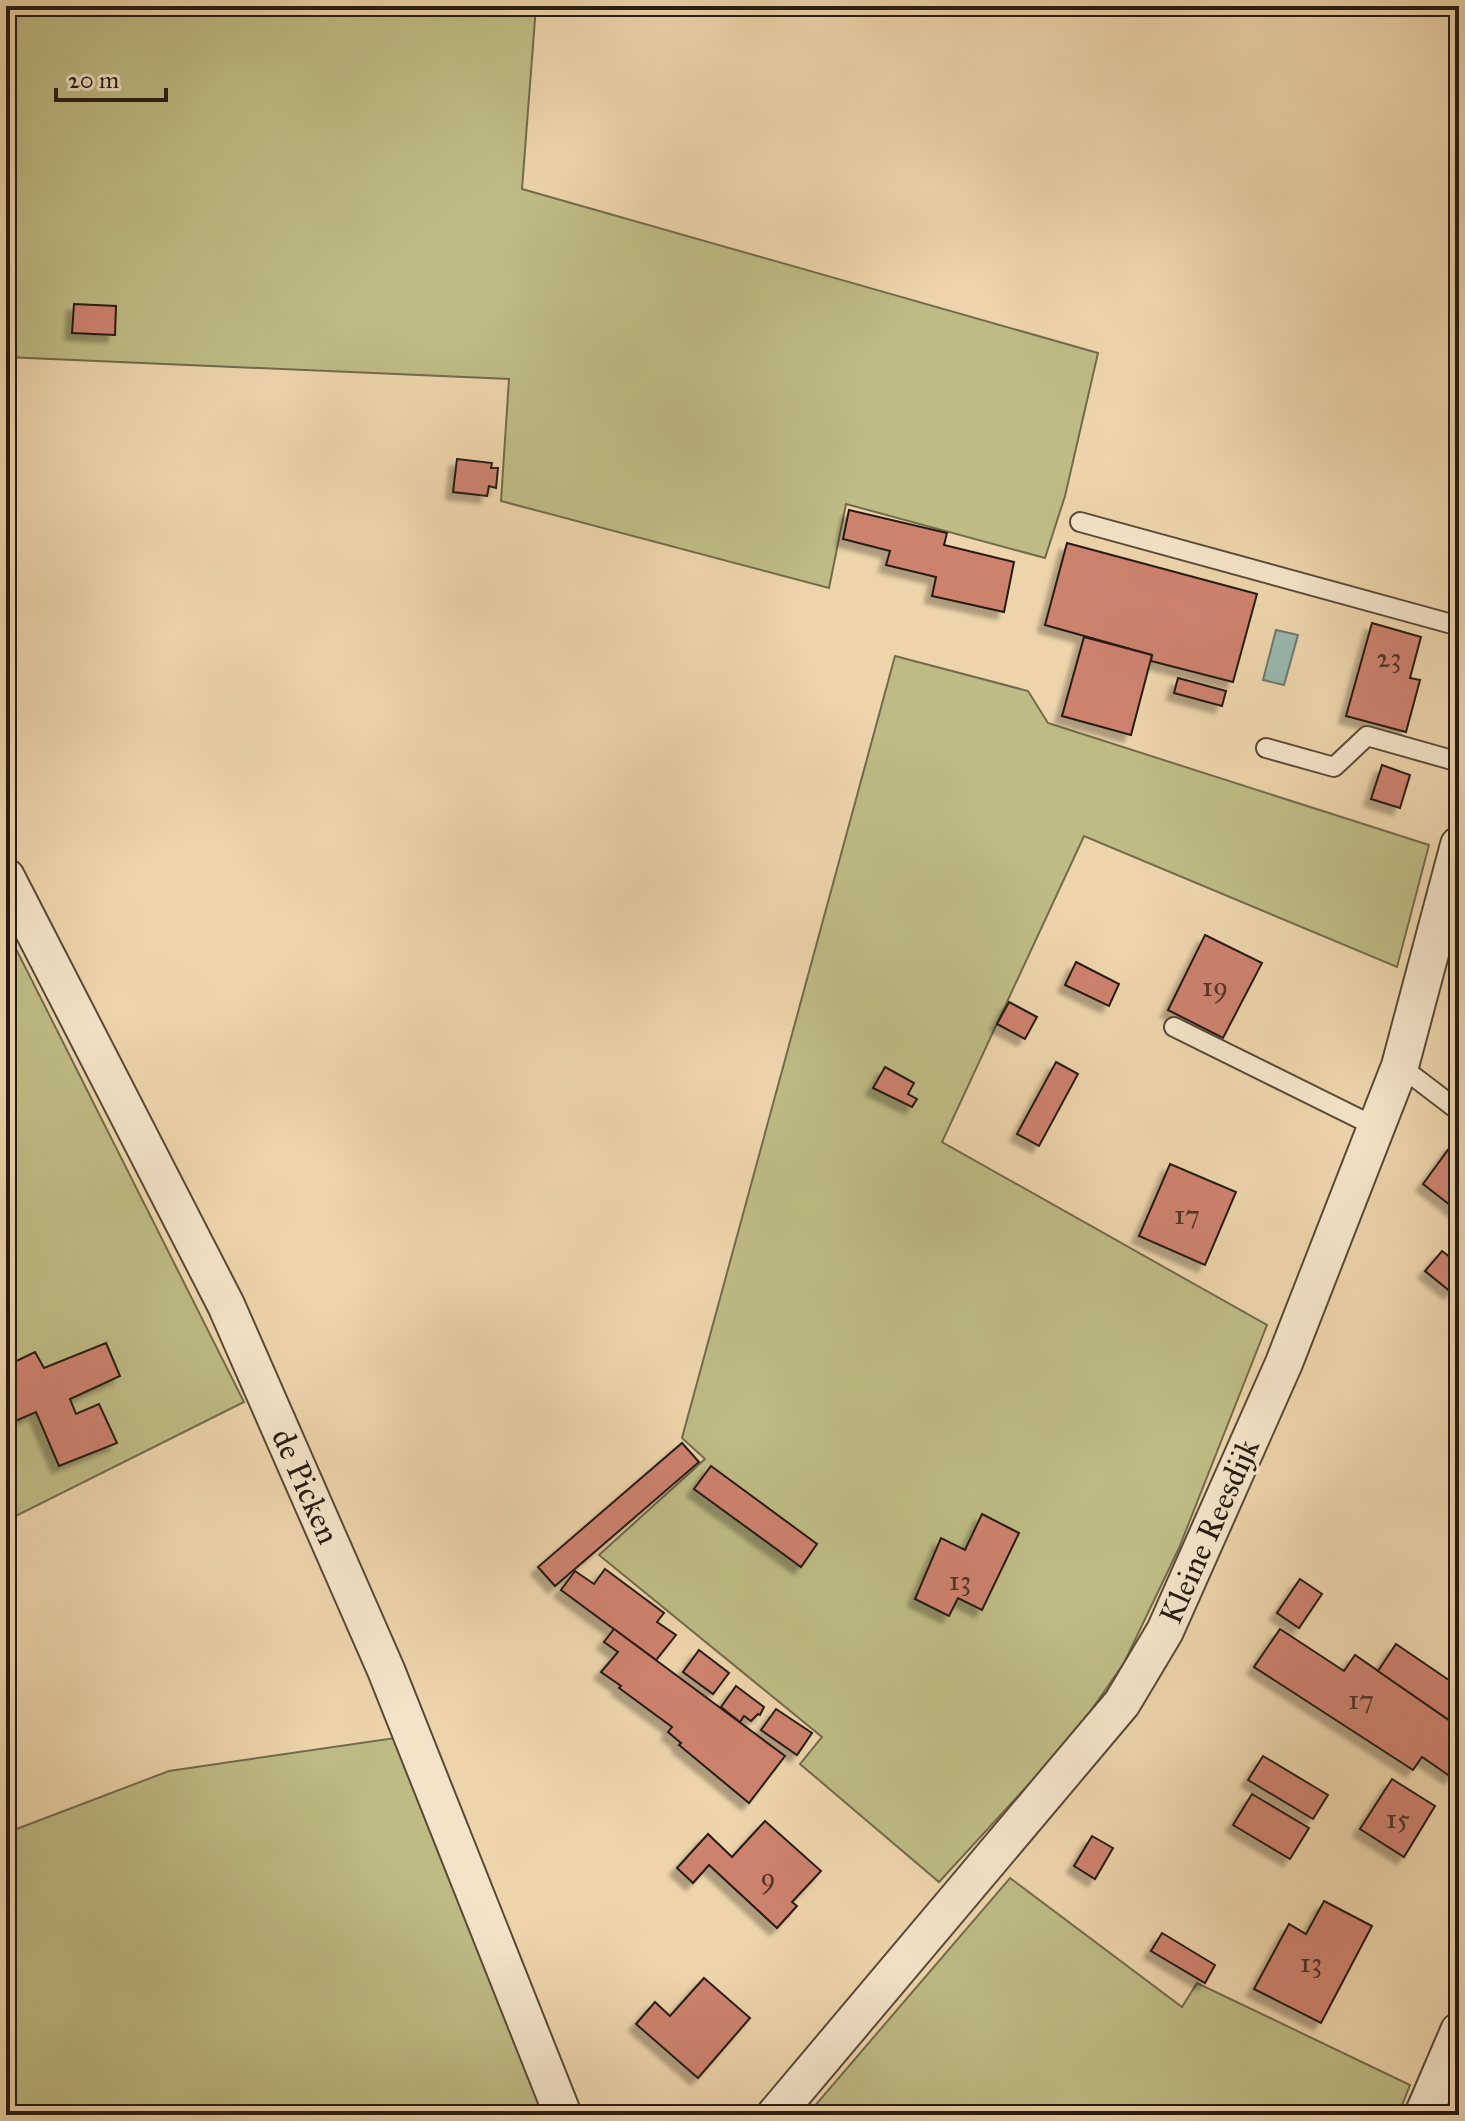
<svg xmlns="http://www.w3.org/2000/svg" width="1465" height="2121" font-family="'IM FELL Great Primer',serif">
  <defs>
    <filter id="shadow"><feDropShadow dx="-7" dy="7" stdDeviation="2" flood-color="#0004"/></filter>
  </defs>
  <rect width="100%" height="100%" fill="#edd4aa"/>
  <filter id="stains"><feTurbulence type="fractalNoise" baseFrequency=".0025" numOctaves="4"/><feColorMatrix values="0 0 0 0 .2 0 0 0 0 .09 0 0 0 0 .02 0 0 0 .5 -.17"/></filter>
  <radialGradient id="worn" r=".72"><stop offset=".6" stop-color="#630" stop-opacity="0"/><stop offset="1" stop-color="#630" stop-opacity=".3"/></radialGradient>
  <g fill="#bebb84" stroke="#726b4b" stroke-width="2">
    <polygon points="6,6 536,6 522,189 1098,353 1065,496 1045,558 846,504 829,588 501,501 509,379 6,357"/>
    <polygon points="895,656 1028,691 1048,723 1429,845 1397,967 1084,836 942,1142 1267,1325 1179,1548 1124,1663 1074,1735 939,1882 800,1764 822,1737 599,1555 705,1459 682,1438"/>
    <polygon points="6,929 244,1402 6,1521"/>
    <polygon points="395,1738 545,2115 6,2115 6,1833 169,1771"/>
    <polygon points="1010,1878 1182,2007 1197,1983 1410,2085 1398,2115 807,2115"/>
  </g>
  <polygon fill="#9ab7ae" stroke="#6c7970" stroke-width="2" points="1276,630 1298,635 1284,685 1263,680"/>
  <g fill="#cd826e" stroke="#261b12" stroke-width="2" filter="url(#shadow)">
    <polygon points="74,304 116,306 115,335 72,333"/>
    <polygon points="457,459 492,463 491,468 498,468 496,488 489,486 487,496 453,492"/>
    <polygon points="849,510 947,533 944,545 1014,562 1004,612 932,596 936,577 886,565 890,551 843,539"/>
    <polygon points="1067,543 1257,594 1233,682 1151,661 1152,655 1045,625"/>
    <polygon points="1372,623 1421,637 1410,678 1420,680 1406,732 1346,716"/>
    <polygon points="1084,637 1152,655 1131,735 1062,716"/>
    <polygon points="1178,678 1226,691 1222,706 1174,693"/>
    <polygon points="1382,765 1410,775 1400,808 1371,799"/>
    <polygon points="1205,935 1262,963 1223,1038 1168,1010"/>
    <polygon points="1076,962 1119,984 1109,1006 1065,985"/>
    <polygon points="1009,1002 1037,1017 1025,1039 997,1024"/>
    <polygon points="1056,1062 1078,1074 1039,1146 1017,1134"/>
    <polygon points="885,1067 914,1083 908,1094 917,1099 912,1107 873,1088"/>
    <polygon points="1453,1143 1459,1148 1459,1212 1423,1184"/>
    <polygon points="1170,1164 1236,1192 1205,1265 1139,1236"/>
    <polygon points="1442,1251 1459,1264 1459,1283 1451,1292 1425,1271"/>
    <polygon points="106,1343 120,1376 70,1399 76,1414 99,1404 117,1443 59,1466 36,1412 6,1425 6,1366 35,1352 44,1368"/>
    <polygon points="682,1443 699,1462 555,1586 538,1567"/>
    <polygon points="711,1466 817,1544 801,1567 694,1489"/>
    <polygon points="982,1514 1019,1533 982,1610 958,1598 949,1616 915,1599 941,1538 965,1550"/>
    <polygon points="605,1569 664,1613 657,1622 676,1635 656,1660 561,1590 575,1571 594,1584"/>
    <polygon points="1300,1579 1322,1594 1299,1628 1277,1613"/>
    <polygon points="614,1629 785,1756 749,1803 679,1745 681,1743 668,1732 672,1727 619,1688 621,1686 601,1672 618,1652 604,1642"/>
    <polygon points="1280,1629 1344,1671 1355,1655 1459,1727 1459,1767 1451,1777 1422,1757 1413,1770 1254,1667"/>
    <polygon points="1396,1644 1459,1687 1459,1727 1378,1671"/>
    <polygon points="699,1650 729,1673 713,1694 683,1672"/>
    <polygon points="736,1686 764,1707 760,1715 758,1714 751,1721 744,1716 740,1722 721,1707"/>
    <polygon points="776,1709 812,1733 797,1755 761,1730"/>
    <polygon points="1263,1756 1328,1795 1313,1819 1248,1780"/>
    <polygon points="1392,1779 1435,1806 1404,1857 1360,1829"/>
    <polygon points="1252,1794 1309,1828 1290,1859 1233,1825"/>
    <polygon points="765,1821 821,1871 792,1902 797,1906 777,1928 709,1865 693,1883 677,1868 708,1834 732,1857"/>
    <polygon points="1092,1836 1113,1848 1095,1879 1074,1866"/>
    <polygon points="1324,1901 1372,1926 1321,2023 1254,1989 1289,1924 1306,1934"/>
    <polygon points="1162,1933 1215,1965 1205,1983 1151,1951"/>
    <polygon points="704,1978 750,2018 698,2078 636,2024 655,2002 670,2016"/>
  </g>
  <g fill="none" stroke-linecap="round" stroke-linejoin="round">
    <defs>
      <g id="lane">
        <polyline points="1080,522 1459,626"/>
        <polyline points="1266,748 1334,767 1367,736 1459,762"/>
        <polyline points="1174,1027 1376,1127"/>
        <polyline points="1400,1066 1459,1111"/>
      </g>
      <g id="street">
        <polyline points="6,877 226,1305 386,1670 563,2115"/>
        <polyline points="775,2115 1122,1703 1165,1631 1284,1363 1400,1066 1459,845"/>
        <polyline points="1423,2115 1459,2031"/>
      </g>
    </defs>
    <use href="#lane" stroke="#584938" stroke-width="22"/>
    <use href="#street" stroke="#584938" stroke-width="40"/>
    <use href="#lane" stroke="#f3e3c8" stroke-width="18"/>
    <use href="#street" stroke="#f3e3c8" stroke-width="36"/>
  </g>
  <g text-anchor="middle" stroke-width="7" stroke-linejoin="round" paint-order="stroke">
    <g font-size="28" fill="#503529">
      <text x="1389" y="667">23</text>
      <text x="1215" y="996">19</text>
      <text x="1187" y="1224">17</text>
      <text x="960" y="1590">13</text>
      <text x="1361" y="1709">17</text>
      <text x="1398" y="1828">15</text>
      <text x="768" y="1887">9</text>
      <text x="1311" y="1972">13</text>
    </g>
    <g font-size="32" fill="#261b12" stroke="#f3e3c8">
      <text transform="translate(306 1486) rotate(66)" y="11">de Picken</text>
      <text transform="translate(1209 1531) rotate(-66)" y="11">Kleine Reesdijk</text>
    </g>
  </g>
  <rect width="1465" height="2121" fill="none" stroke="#edd4aa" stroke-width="32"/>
  <rect x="8" y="8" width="1449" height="2105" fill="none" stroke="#261b12" stroke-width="4"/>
  <rect x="16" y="16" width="1433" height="2089" fill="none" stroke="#261b12" stroke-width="2"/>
  <path d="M56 88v12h110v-12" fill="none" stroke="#261b12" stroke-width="4"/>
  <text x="68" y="88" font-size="24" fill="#261b12" stroke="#f3e3c8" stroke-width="6" paint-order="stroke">20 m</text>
  <rect width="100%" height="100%" filter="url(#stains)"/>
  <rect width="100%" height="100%" fill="url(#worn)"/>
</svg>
